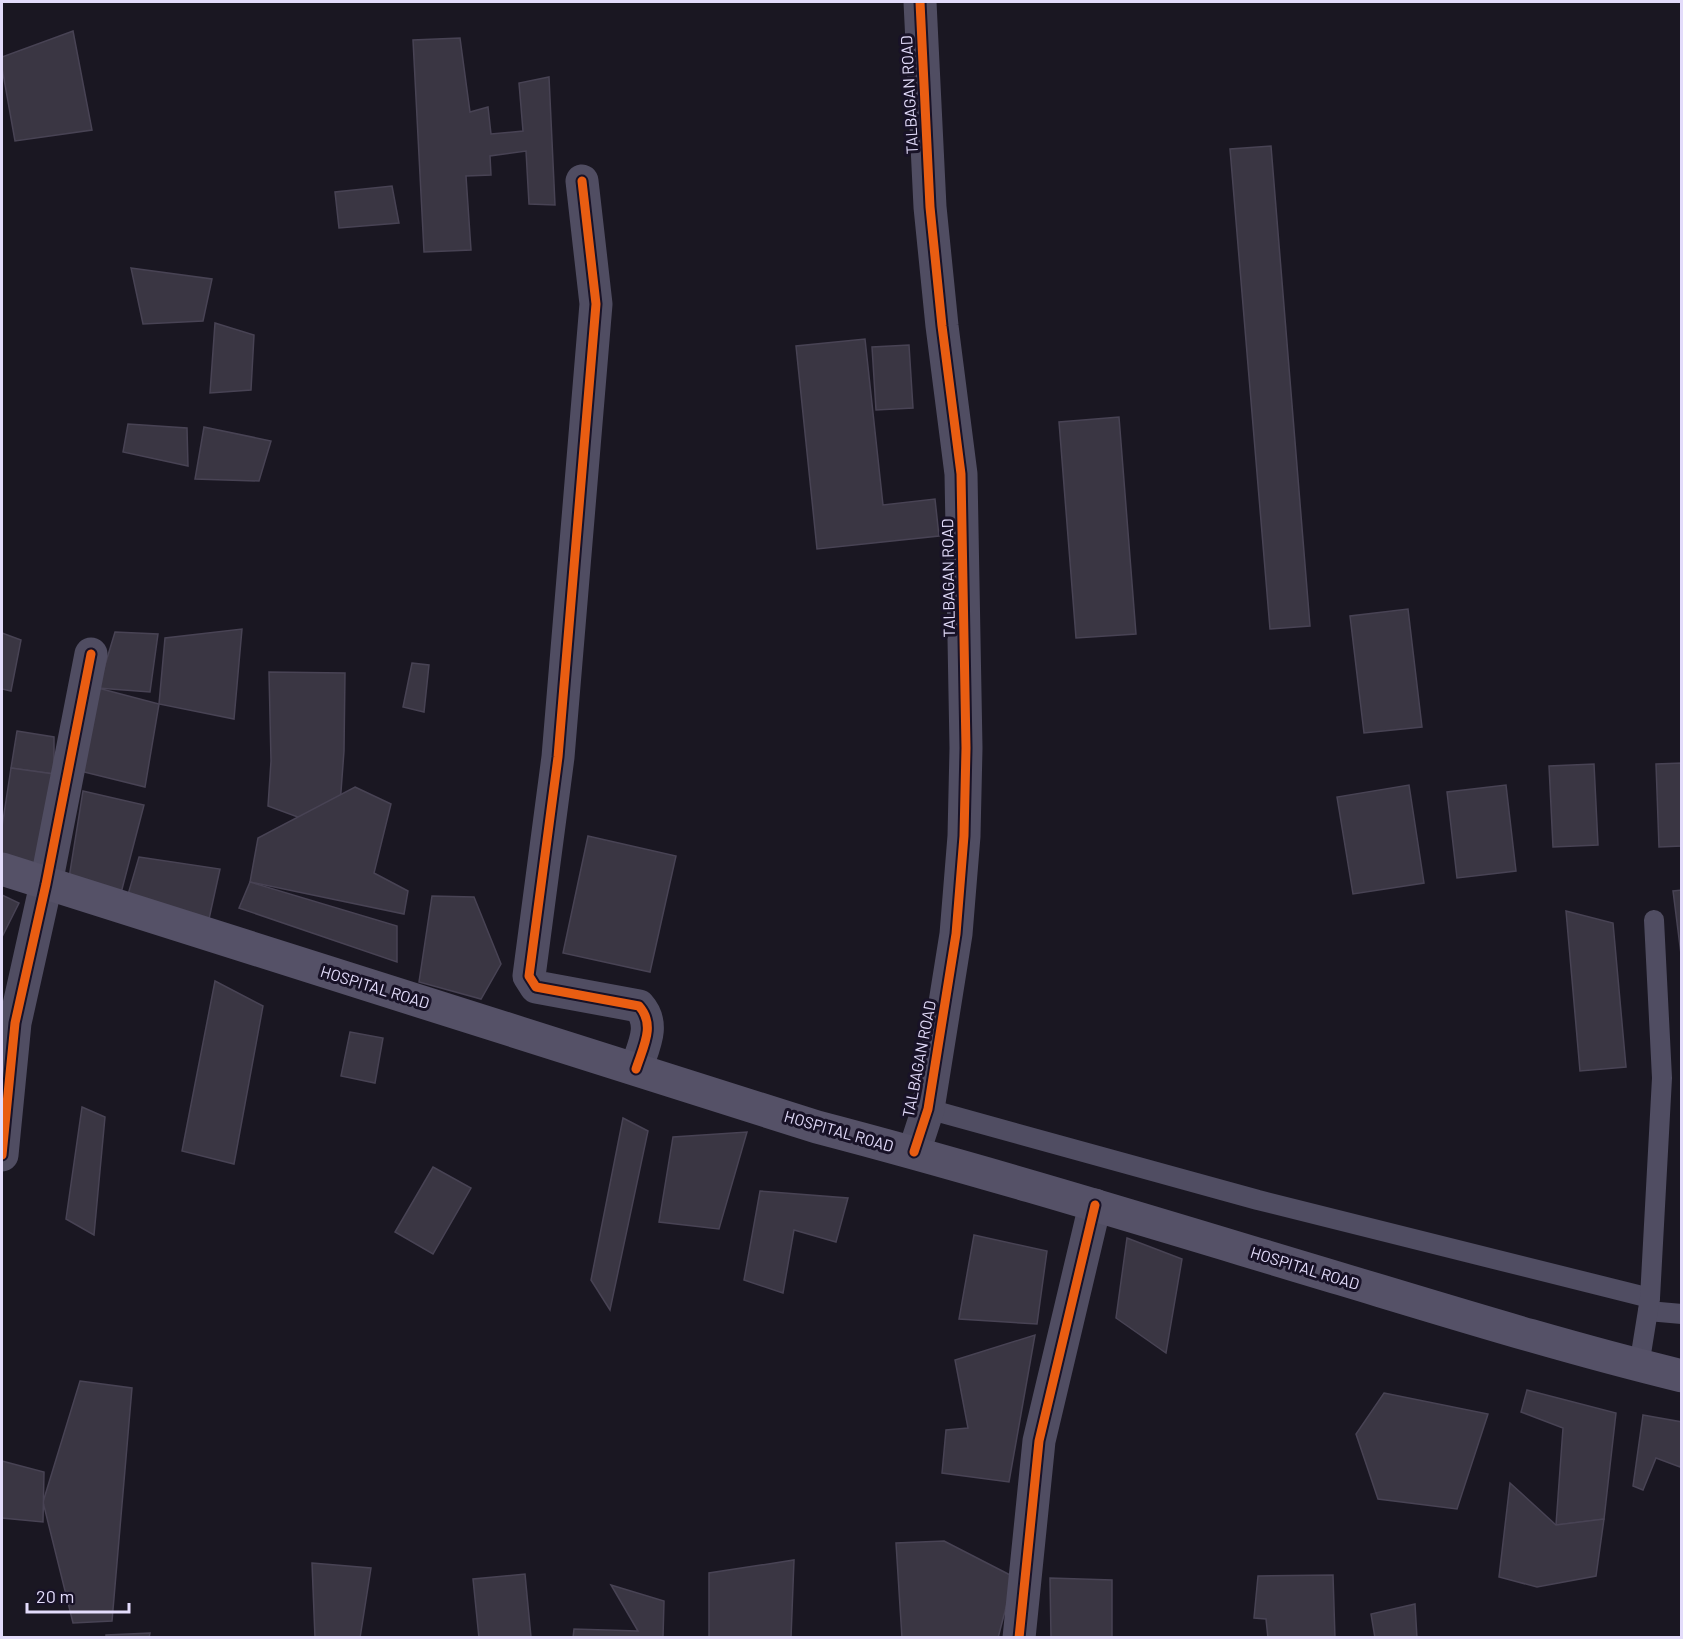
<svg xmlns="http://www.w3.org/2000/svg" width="1683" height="1639" font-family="Barlow,sans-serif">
  <rect width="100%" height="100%" fill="#1a1722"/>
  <g fill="#3a3643" stroke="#484354" stroke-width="1.5">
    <polygon points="73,31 92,130 15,141 2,68 2,57"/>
    <polygon points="460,38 470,112 488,107 491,134 523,131 519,83 549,77 555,205 529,204 526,151 490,156 491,175 466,176 471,250 424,252 413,40"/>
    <polygon points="1271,146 1310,626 1270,629 1230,149"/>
    <polygon points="392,186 399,223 339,228 335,192"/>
    <polygon points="131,268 212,279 203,321 143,324"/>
    <polygon points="215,323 254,335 251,390 210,393"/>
    <polygon points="865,339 883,505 935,499 939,536 817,549 796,346"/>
    <polygon points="909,345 913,408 876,410 872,347"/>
    <polygon points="1119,417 1136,634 1076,638 1059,422"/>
    <polygon points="128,424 187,428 188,466 123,452"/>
    <polygon points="204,427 271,441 259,481 195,479"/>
    <polygon points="1408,609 1422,727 1364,733 1350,616"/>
    <polygon points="242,629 234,719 159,704 165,638"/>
    <polygon points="115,632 158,634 150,692 98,688"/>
    <polygon points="2,633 21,640 11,691 2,689"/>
    <polygon points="412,663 429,665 424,712 403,707"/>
    <polygon points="269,672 345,673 344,751 338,832 268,806 271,761"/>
    <polygon points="98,688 159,704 145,787 80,771"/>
    <polygon points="17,731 54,737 54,774 11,768"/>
    <polygon points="1682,763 1682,846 1659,847 1656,764"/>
    <polygon points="1594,764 1598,845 1553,847 1549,766"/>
    <polygon points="11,768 54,774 38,869 2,856 2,827"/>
    <polygon points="1409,785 1424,883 1353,894 1337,797"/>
    <polygon points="1506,785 1516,871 1457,878 1447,792"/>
    <polygon points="355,787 391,804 374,873 408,891 404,914 250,882 258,838"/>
    <polygon points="83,791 144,805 121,893 69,878"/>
    <polygon points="588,836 676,856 650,972 563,953"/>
    <polygon points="139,857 220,869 209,919 127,898"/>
    <polygon points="250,882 397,926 397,962 239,908"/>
    <polygon points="1682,890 1682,962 1673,891"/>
    <polygon points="2,895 19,903 2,937"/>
    <polygon points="432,896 474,897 501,964 481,999 419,982"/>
    <polygon points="1566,911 1613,923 1626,1067 1580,1071"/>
    <polygon points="215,981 263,1006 234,1164 182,1151"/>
    <polygon points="350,1032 383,1038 375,1083 341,1076"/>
    <polygon points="82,1107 105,1117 94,1235 66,1219"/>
    <polygon points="623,1118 648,1131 610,1310 591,1280"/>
    <polygon points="747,1132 719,1229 659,1222 673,1137"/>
    <polygon points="433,1167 471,1188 433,1254 395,1232"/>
    <polygon points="760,1191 848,1198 836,1242 794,1230 783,1293 744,1280"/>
    <polygon points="974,1235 1047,1251 1037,1324 959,1319"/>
    <polygon points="1127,1238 1182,1259 1166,1353 1116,1318"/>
    <polygon points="1035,1335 1009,1482 942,1473 946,1430 968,1428 955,1360"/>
    <polygon points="80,1381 132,1388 112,1621 73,1623 43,1502"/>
    <polygon points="1527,1390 1616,1413 1604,1519 1556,1525 1563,1428 1521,1412"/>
    <polygon points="1384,1393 1488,1414 1457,1509 1378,1499 1356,1434"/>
    <polygon points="1643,1415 1682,1422 1682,1460 1680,1467 1656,1458 1643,1490 1633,1486"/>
    <polygon points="2,1461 44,1472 43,1522 2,1518"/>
    <polygon points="1510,1483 1556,1525 1604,1519 1596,1576 1537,1587 1499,1577"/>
    <polygon points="944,1541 1014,1577 998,1638 902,1638 896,1543"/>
    <polygon points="794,1560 791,1638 709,1638 709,1573"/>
    <polygon points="312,1563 371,1568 360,1638 315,1638"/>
    <polygon points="525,1574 531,1637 479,1638 473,1579"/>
    <polygon points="1333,1575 1335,1638 1268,1638 1266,1619 1254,1618 1258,1576"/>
    <polygon points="1050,1578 1112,1580 1112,1638 1051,1638"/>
    <polygon points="611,1585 664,1601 663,1638 573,1638 574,1629 638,1631"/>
    <polygon points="1415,1604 1417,1638 1375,1638 1371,1614"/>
    <polygon points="150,1633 149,1638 106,1638 106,1635"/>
  </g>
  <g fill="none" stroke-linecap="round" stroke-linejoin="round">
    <g stroke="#504d62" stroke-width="20">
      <polyline points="928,1109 1258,1200 1650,1298"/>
      <polyline points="1648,1311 1682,1314"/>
      <polyline points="1639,1366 1650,1298 1662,1078 1654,920"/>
    </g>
    <g stroke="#504d62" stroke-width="33">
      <path d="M582 181 596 304 558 757 529 976 536 987 639 1006C656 1025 643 1047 636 1069"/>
      <polyline points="914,1152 928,1109 956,934 964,836 966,748 961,474 942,326 930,207 920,2"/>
      <polyline points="2,1155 15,1023 46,884 91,654"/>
      <polyline points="1019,1638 1039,1441 1095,1205"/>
    </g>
    <path stroke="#555167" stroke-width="33" d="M2 869 817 1127C993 1173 1167 1227 1341 1279 1454 1313 1567 1348 1682 1376"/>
    <defs>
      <g id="cycleway">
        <path d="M582 181 596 304 558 757 529 976 536 987 639 1006C656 1025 643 1047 636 1069"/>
        <polyline points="914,1152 928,1109 956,934 964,836 966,748 961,474 942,326 930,207 920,2"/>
        <polyline points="2,1155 15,1023 46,884 91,654"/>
        <polyline points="1019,1638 1039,1441 1095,1205"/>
      </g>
    </defs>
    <use href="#cycleway" stroke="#181227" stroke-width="13"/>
    <use href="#cycleway" stroke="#e95d12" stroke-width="9"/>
  </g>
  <g text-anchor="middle" stroke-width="6" stroke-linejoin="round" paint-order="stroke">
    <g font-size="16" fill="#e3dcfb" stroke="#181227">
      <text transform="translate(909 95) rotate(-93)" y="6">TALBAGAN ROAD</text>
      <text transform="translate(948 578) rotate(-91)" y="6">TALBAGAN ROAD</text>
      <text transform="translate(375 987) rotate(17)" y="6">HOSPITAL ROAD</text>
      <text transform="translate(919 1059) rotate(-79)" y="6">TALBAGAN ROAD</text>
      <text transform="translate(839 1131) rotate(16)" y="6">HOSPITAL ROAD</text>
      <text transform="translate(1305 1268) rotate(17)" y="6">HOSPITAL ROAD</text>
    </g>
  </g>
  <rect width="1683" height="1639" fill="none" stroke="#e3dcfb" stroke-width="6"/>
  <path d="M27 1603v9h102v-9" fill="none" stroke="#e3dcfb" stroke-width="3"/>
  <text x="36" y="1603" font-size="18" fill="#e3dcfb" stroke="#181227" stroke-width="4.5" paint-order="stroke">20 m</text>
</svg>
